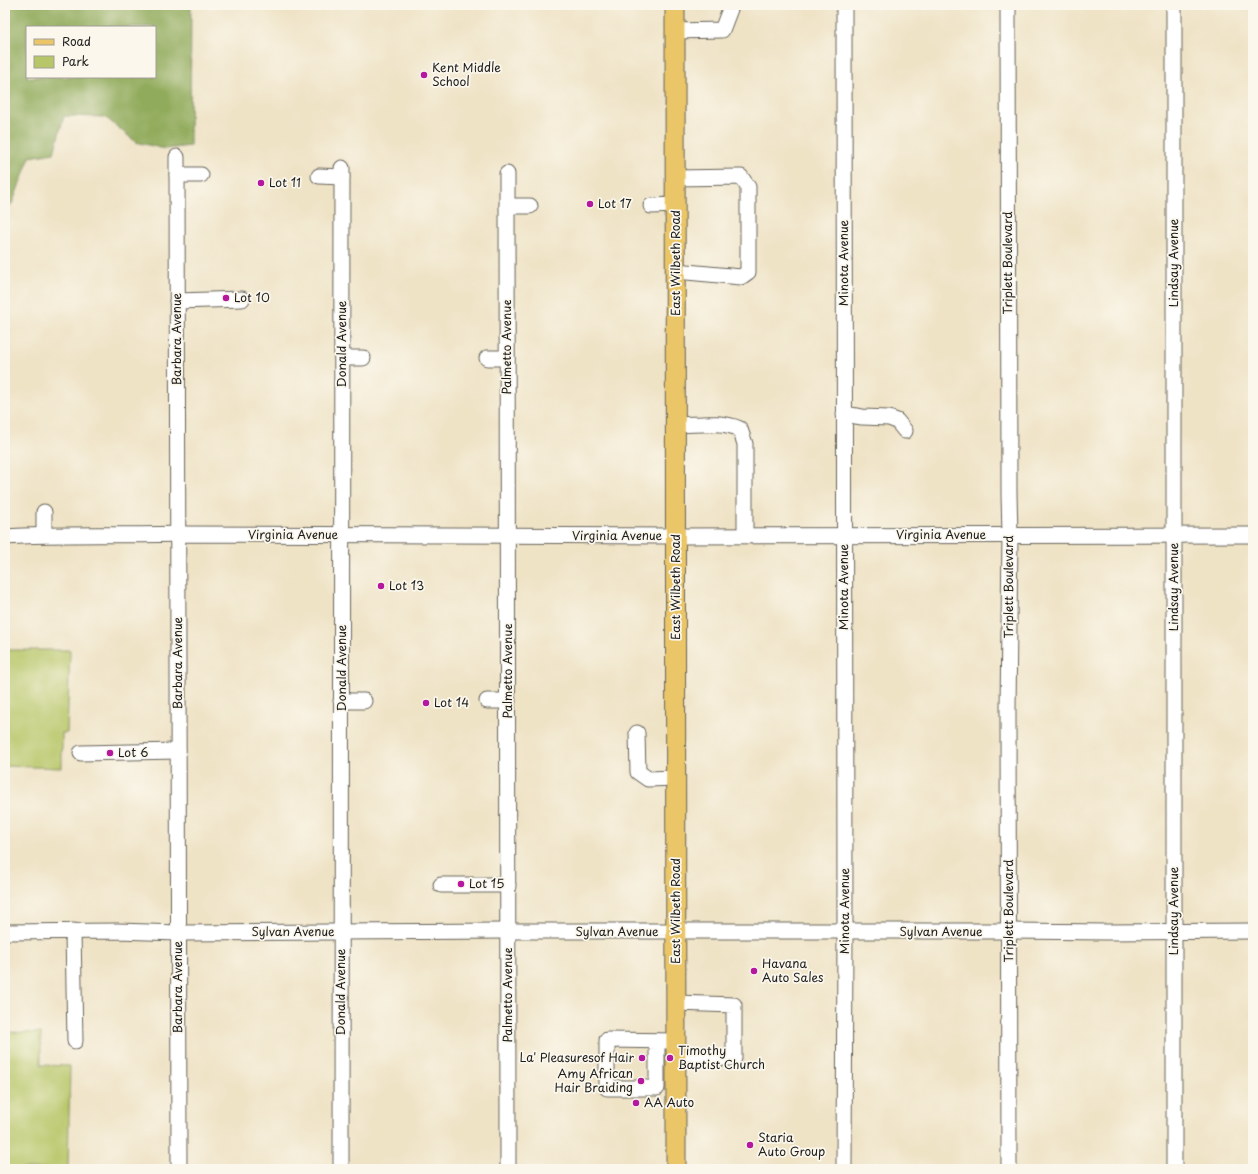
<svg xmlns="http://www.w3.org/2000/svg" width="1258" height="1174" font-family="'Playpen Sans',sans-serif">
  <rect width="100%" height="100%" fill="#fbf7ec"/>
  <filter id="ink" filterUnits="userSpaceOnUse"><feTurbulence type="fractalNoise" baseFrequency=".025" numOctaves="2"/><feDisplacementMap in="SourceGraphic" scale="8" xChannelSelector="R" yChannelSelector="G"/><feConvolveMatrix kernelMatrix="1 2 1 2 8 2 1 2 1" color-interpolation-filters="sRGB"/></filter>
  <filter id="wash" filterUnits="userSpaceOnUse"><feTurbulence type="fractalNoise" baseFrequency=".012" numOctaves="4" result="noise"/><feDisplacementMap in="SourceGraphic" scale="16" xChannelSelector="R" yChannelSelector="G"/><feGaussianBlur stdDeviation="0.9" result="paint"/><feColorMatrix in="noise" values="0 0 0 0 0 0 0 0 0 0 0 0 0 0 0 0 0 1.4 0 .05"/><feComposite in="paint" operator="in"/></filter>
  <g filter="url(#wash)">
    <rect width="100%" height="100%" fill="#efe3c6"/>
    <g fill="#b7c668" stroke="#6a7142">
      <polygon points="5,650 70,650 67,733 62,733 62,768 5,766"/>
      <polygon points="5,1032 41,1033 41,1065 70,1066 68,1169 5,1169"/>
    </g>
    <path fill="#91ab5c" stroke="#56643c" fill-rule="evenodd" d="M5 5H191L190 146 165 149 136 142 105 117 64 116 54 153 30 157 12 204 5 211ZM27 27H155V77H27Z"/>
  </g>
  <g filter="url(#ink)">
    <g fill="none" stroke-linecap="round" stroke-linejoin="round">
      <defs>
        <g id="minor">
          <polyline points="1008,5 1009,494 1010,535 1008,710 1009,1169"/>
          <polyline points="675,31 722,30 730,9 731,5"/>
          <polyline points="177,157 179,1169"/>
          <polyline points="507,174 508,1169"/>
          <polyline points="177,175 201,175"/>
          <polyline points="319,176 342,177"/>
          <polyline points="675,178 741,177 748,187 748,272 741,277 676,271"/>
          <polyline points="507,206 530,206"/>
          <polyline points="651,206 675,205"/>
          <polyline points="177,301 242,299"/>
          <polyline points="342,358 363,358"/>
          <polyline points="487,358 507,358"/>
          <polyline points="844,414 862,417 889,418 897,421 905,431"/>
          <path d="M676 425C697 425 720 420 740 429L745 444V535"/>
          <polyline points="44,512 44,534"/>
          <path d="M5 537C63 533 120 536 178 534L676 536 1253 535"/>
          <polyline points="341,701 364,701"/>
          <polyline points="487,701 508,701"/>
          <polyline points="637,733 638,772 648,779 676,778"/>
          <polyline points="81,753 178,751"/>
          <polyline points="441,885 508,885"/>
          <polyline points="73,931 75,1041"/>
          <polyline points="5,932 118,931 178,933 508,931 1010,931 1107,932 1253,931"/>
          <polyline points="657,1041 657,1088 607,1088 607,1040 676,1041"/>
          <polyline points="676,1059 734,1058 734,1005 676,1003"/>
          <polyline points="341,1169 342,168"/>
          <polyline points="844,1169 845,932 844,5"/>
          <polyline points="1174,1169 1174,5"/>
        </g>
        <polyline id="major" points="675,5 676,1169"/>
      </defs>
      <use href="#minor" stroke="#666258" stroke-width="17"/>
      <use href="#major" stroke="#666258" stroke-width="21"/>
      <use href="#minor" stroke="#fff" stroke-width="15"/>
      <use href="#major" stroke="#ebc669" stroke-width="19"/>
    </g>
  </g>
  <g fill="#b5179e" stroke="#fbf7ec" stroke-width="1.5">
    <circle cx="424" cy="75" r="4"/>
    <circle cx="261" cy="183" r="4"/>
    <circle cx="590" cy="204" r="4"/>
    <circle cx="226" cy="298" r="4"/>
    <circle cx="381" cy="586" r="4"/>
    <circle cx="426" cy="703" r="4"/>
    <circle cx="110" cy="753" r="4"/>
    <circle cx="461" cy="884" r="4"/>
    <circle cx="754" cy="971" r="4"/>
    <circle cx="642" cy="1058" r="4"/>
    <circle cx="670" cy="1058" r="4"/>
    <circle cx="641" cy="1081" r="4"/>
    <circle cx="636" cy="1103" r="4"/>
    <circle cx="750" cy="1145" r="4"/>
  </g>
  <g text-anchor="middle" stroke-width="3.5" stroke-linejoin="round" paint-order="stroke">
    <g font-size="12" fill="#1c1c1c" stroke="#fbf7ec" text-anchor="start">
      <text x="432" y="72">Kent Middle<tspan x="432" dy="14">School</tspan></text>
      <text x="269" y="187">Lot 11</text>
      <text x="598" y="208">Lot 17</text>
      <text x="234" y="302">Lot 10</text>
      <text x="389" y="590">Lot 13</text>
      <text x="434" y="707">Lot 14</text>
      <text x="118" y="757">Lot 6</text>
      <text x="469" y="888">Lot 15</text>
      <text x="762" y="968">Havana<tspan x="762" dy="14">Auto Sales</tspan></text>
      <text x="678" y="1055">Timothy<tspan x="678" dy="14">Baptist Church</tspan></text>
      <text x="634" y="1062" text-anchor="end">La' Pleasuresof Hair</text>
      <text x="633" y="1078" text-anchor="end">Amy African<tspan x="633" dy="14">Hair Braiding</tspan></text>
      <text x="644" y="1107">AA Auto</text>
      <text x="758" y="1142">Staria<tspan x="758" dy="14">Auto Group</tspan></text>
    </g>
    <g font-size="12" fill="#1c1c1c" stroke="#fbf7ec">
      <text transform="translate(676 263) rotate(-90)" y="4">East Wilbeth Road</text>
      <text transform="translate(844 263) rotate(-90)" y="4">Minota Avenue</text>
      <text transform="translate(1008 263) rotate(-90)" y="4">Triplett Boulevard</text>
      <text transform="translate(1174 263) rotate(-90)" y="4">Lindsay Avenue</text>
      <text transform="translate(177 339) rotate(-90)" y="4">Barbara Avenue</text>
      <text transform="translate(342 344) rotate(-90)" y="4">Donald Avenue</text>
      <text transform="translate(507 347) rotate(-90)" y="4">Palmetto Avenue</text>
      <text x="293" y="539">Virginia Avenue</text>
      <text x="941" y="539">Virginia Avenue</text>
      <text x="617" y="540">Virginia Avenue</text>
      <text transform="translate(676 587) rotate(-90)" y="4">East Wilbeth Road</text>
      <text transform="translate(844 587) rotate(-90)" y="4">Minota Avenue</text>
      <text transform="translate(1009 587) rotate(-90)" y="4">Triplett Boulevard</text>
      <text transform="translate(1174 587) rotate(-90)" y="4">Lindsay Avenue</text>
      <text transform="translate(178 663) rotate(-90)" y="4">Barbara Avenue</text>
      <text transform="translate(342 668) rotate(-90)" y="4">Donald Avenue</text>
      <text transform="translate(508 671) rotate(-90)" y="4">Palmetto Avenue</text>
      <text transform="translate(676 911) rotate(-90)" y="4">East Wilbeth Road</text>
      <text transform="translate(845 911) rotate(-90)" y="4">Minota Avenue</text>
      <text transform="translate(1009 911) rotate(-90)" y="4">Triplett Boulevard</text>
      <text transform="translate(1174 911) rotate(-90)" y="4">Lindsay Avenue</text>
      <text x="293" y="936">Sylvan Avenue</text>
      <text x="617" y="936">Sylvan Avenue</text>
      <text x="941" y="936">Sylvan Avenue</text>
      <text transform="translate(178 987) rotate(-90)" y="4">Barbara Avenue</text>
      <text transform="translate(341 992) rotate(-90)" y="4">Donald Avenue</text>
      <text transform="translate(508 995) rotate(-90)" y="4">Palmetto Avenue</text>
    </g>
  </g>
  <rect width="1258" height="1174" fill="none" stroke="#fbf7ec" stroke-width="20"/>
  <rect x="26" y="26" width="130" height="52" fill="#fbf7ec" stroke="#a29f99"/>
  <rect x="34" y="39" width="20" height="6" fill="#ebc669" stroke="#a29f99"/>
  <text x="62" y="46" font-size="12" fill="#1c1c1c">Road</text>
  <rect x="34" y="56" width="20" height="12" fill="#b7c668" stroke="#a29f99"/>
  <text x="62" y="66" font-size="12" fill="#1c1c1c">Park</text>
</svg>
